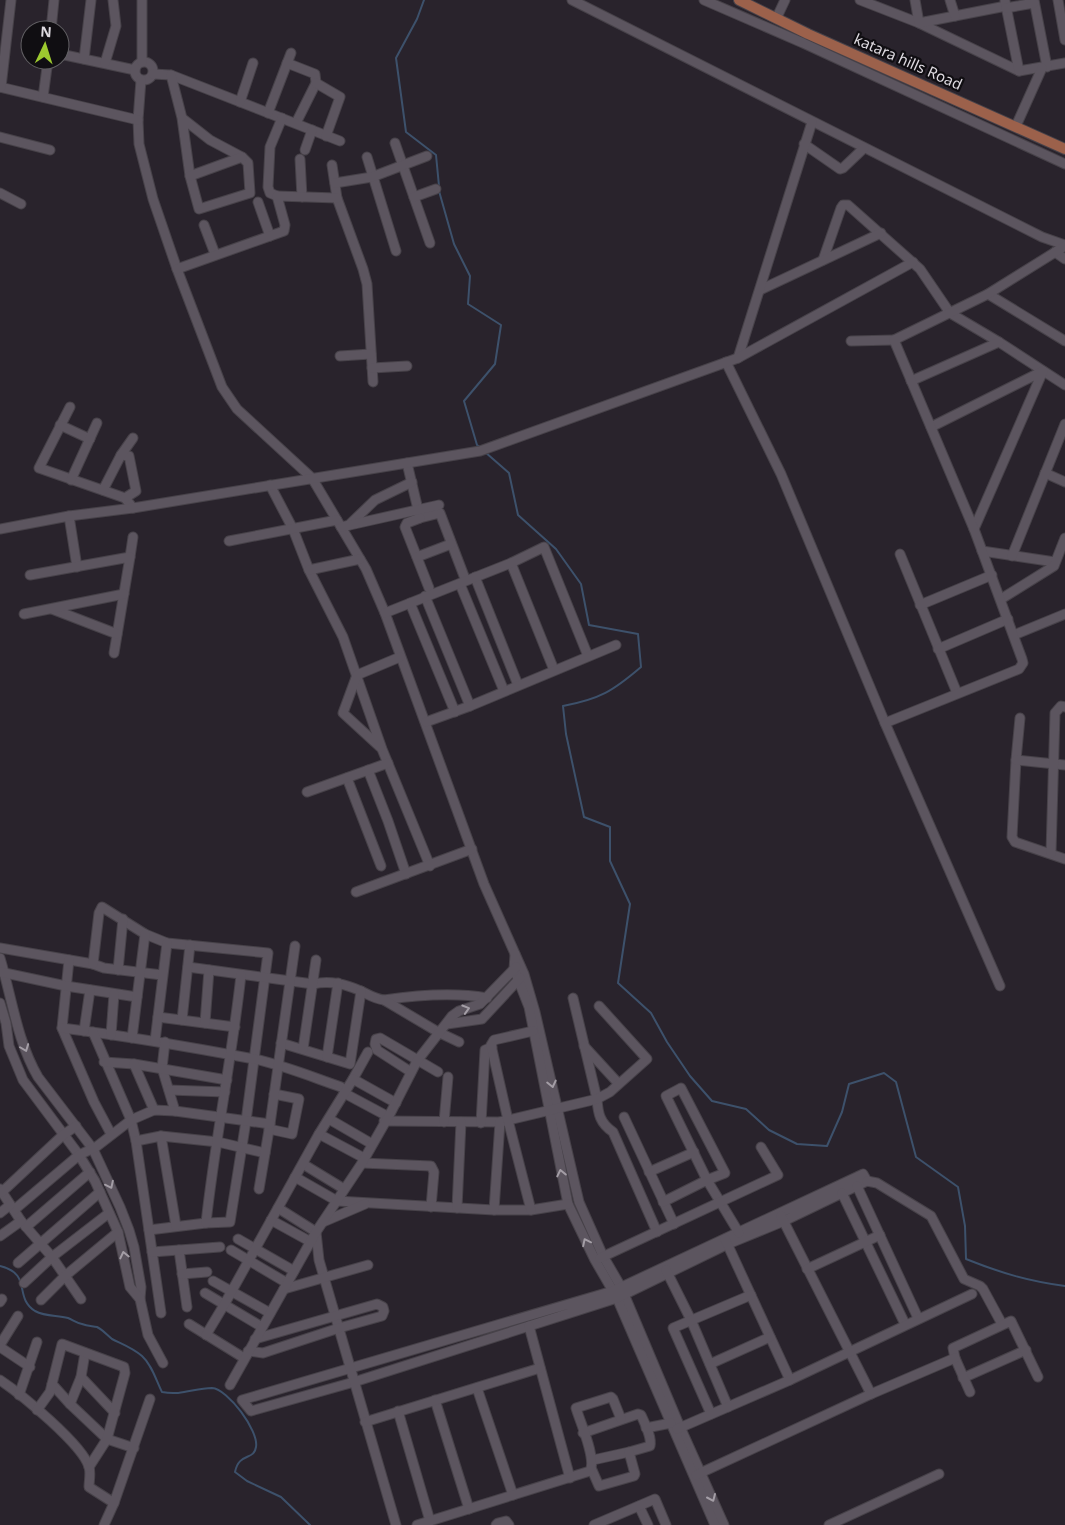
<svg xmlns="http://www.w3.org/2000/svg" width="1065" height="1525" font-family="'Noto Sans',sans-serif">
  <rect width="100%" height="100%" fill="#29232c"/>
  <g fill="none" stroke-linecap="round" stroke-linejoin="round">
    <g stroke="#3d516b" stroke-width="2">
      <polyline points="424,0 417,19 396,58 406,132 436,155 439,186"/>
      <polyline points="439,191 454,244 470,276 468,304 501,325 495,364 464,401 477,445 480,447"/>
      <path d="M485 452 509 473 518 515 556 549 581 584 589 625 638 634 641 667C613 691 600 699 563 706L566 734 584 817 610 827V861L630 904 618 983 651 1013 667 1042 690 1076 712 1101 746 1109 769 1130 797 1144 827 1146 842 1112 849 1084 884 1073 896 1082 916 1157 958 1187 965 1226 966 1259C1001 1273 1028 1281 1065 1286"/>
      <path d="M0 1266C33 1274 13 1297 35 1311 46 1317 57 1315 68 1318 73 1320 77 1323 82 1324 87 1326 92 1326 97 1327 103 1330 107 1335 112 1339 122 1344 133 1348 142 1356 152 1365 156 1380 162 1392 182 1396 194 1388 212 1388 228 1389 259 1431 256 1447 254 1461 239 1452 235 1472L247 1481 281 1497 310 1525"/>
    </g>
    <defs>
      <g id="minor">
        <polyline points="572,0 1042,237 1065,245"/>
        <polyline points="704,0 803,43 1065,164"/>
        <polyline points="860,0 919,23 1019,71 1065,63"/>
        <polyline points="915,0 919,23 1006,6"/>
        <polyline points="950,0 955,16"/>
        <polyline points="1034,0 1047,67"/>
        <polyline points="1058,0 1065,40"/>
        <polyline points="1005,1 1019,71"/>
        <polyline points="1006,8 1034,3"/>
        <polyline points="777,17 785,0"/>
        <polyline points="51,30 54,0"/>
        <polyline points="60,54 135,70"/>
        <polyline points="84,59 91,0"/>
        <circle cx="144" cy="71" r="9"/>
        <polyline points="142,62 142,0"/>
        <polyline points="105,63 116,26 113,0"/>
        <polyline points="287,63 315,74 316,83 296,123"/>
        <polyline points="153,74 171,75 340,141"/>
        <polyline points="171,75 182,118 190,176 199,209 250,193 248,163 242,157 210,140 182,118"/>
        <polyline points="141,80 138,120 139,144 153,199 177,269 222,387 237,409 312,478 366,569 385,613 484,884 524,974 535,1012 579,1202 603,1256 621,1287 677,1420 724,1525"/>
        <polyline points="316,83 340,97 326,136"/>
        <polyline points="0,87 138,120"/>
        <polyline points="1,87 11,0"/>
        <polyline points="43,97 48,60"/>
        <polyline points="240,102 253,63"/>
        <polyline points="268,113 291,53"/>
        <polyline points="1016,126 1042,68"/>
        <polyline points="0,137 50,150"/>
        <polyline points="395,143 430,243"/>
        <polyline points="804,144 840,169 843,168 864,148"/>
        <polyline points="305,150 312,130"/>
        <polyline points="367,157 396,251"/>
        <polyline points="300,159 302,197"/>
        <polyline points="332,165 337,198 363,269 367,284 373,382"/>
        <polyline points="190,176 242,157"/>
        <polyline points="335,183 372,177 427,156"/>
        <polyline points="0,193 21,204"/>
        <polyline points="277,196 270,193 268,187 270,147 282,118"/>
        <polyline points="414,197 436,189"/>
        <polyline points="258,202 270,236"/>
        <polyline points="204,225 215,254"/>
        <polyline points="1055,252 1065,259"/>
        <polyline points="823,260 841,208 843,205 848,205 920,269 950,313 999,342 1065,385"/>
        <polyline points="177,269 284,231 285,225 277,196 337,198"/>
        <polyline points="760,290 881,233"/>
        <polyline points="988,294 1065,341"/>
        <polyline points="851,341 894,340"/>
        <polyline points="340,356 371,354"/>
        <polyline points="738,358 812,122"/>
        <polyline points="726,362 781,474 885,723"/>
        <polyline points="372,368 407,366"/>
        <polyline points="911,381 999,342"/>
        <polyline points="70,407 39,468 125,498 133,508"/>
        <polyline points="60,425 90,439"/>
        <polyline points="931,427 1043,371 974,529"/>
        <polyline points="121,455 129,456 136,491 125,498"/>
        <polyline points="407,463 420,518 440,513 464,576"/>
        <polyline points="1045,473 1065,482"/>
        <polyline points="71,480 97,423"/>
        <polyline points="270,485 293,529 309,570 343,637 382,749 430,866"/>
        <polyline points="103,490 121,455 133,438"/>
        <polyline points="69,516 77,567"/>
        <polyline points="420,518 407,523 405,527 429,588"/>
        <polyline points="349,525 375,500 412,482"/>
        <polyline points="341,527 439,505"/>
        <polyline points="0,529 69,516 133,508 480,451 738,358 913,262"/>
        <polyline points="229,541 337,520"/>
        <polyline points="982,551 1055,562"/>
        <polyline points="900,554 957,693"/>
        <polyline points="1012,556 1065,424"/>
        <polyline points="130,557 133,537"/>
        <polyline points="417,557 451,544"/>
        <polyline points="511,563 554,670"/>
        <polyline points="309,570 360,559"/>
        <polyline points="30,575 130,557 114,653"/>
        <polyline points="475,577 518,685"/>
        <polyline points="460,584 504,691"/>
        <polyline points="425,596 470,706"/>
        <polyline points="1001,599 1054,566 1065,538"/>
        <polyline points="410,603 455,712"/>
        <polyline points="920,605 992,575"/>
        <polyline points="52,609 117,634"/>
        <polyline points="385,613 511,563 544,547 588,656"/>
        <polyline points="24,614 124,594"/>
        <polyline points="1014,635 1065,614"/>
        <polyline points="938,649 1008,619"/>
        <polyline points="1020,718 1016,760 1012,837 1015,842 1065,859"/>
        <polyline points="426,722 470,706 616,645"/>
        <polyline points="380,747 343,713 357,675 400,657"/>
        <polyline points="1016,760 1065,765"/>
        <polyline points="368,770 388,821 406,874"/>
        <polyline points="347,778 381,866"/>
        <polyline points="307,792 388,763"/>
        <polyline points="1051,853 1055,713 1061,706 1065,707"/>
        <polyline points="356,892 472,849"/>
        <polyline points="0,948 93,964 104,968 162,975"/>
        <polyline points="515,954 514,969 529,1007 568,1204 595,1260 617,1298 715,1525"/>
        <path d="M0 958C12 998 17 1041 38 1077L93 1149 120 1207 129 1230 134 1247 141 1287 140 1299 148 1335 163 1363"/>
        <polyline points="69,960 62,1028 94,1102 111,1134"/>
        <polyline points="93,964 99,913 102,907 145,934 167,943 268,953 246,1121 230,1222 206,1223 149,1230"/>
        <path d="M188 967 313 984C330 980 345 984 361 991 369 995 375 999 384 1000 418 995 453 992 487 998"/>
        <polyline points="118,970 123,919"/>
        <polyline points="0,972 66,986 137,997"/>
        <polyline points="1000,986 885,723 1019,669 1023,663 1022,659 974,529 894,340 988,294 1065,246"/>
        <path d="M573 998 597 1099C598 1114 600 1123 613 1132L657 1232"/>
        <polyline points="384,1000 438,1032 459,1042"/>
        <polyline points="0,1003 6,1023 9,1046 23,1080 79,1155 95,1181 118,1232 130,1287 140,1299"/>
        <polyline points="158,1017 235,1027"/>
        <polyline points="182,1020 190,945"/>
        <polyline points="205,1023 209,970"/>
        <polyline points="447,1024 482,1019 520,978"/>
        <path d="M62 1028C126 1036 190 1047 254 1059 283 1065 312 1077 341 1087"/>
        <polyline points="84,1031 90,990"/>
        <polyline points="93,1032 131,1120 136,1141 161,1313"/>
        <polyline points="111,1035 114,994"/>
        <polyline points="132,1038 145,934"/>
        <polyline points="155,1041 167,943"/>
        <polyline points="165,1042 162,1068 175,1111"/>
        <polyline points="281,1043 350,1064 361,991"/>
        <polyline points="584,1046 618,1083"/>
        <polyline points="303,1049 316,960"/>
        <polyline points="327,1057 338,983"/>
        <polyline points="104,1062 134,1064 227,1080"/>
        <polyline points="134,1064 154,1110"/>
        <polyline points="411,1072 377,1050 375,1044 376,1039 380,1038 438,1072"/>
        <polyline points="353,1079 368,1052"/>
        <polyline points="169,1090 225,1092"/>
        <polyline points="344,1093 387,1116"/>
        <polyline points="624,1117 674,1224"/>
        <polyline points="329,1119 372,1144"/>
        <polyline points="384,1121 500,1122 597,1099 610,1092 647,1059 599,1006"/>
        <polyline points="444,1122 448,1077"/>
        <polyline points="481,1123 485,1050 492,1047"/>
        <polyline points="269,1129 292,1134 299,1099 274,1094"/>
        <polyline points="319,1134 364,1158"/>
        <polyline points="161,1136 176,1226"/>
        <polyline points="136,1141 161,1136 218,1142 265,1153"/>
        <polyline points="362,1163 431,1166 434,1172 431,1207"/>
        <polyline points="303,1164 344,1189"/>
        <polyline points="649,1172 694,1152"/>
        <polygon points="863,1174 867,1181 784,1221 728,1244 617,1298 354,1382 251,1411 242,1400 613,1291"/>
        <polyline points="295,1177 337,1201 494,1210 531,1210 568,1204"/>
        <polyline points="867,1181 877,1183 931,1216 964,1279 980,1286 983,1289 1002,1324"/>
        <polyline points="857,1186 918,1318"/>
        <polyline points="0,1189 21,1221 52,1257 81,1299"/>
        <polyline points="259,1189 270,1124 295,946"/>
        <polyline points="2,1192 63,1135 76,1126"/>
        <polyline points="842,1193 905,1324"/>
        <polyline points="663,1202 707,1180 725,1173 681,1088 666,1096 707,1180 739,1233"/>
        <polyline points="278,1208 316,1232 319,1260 396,1525"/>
        <polyline points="457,1208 461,1122"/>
        <polyline points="14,1210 79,1155 96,1147 131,1120 154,1110 175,1111 270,1124"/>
        <polyline points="494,1210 500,1122"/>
        <polyline points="531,1210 508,1120 491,1045 494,1040 533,1031"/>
        <polyline points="0,1213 10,1205"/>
        <polyline points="781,1216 871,1394"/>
        <polyline points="271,1220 311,1242"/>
        <polyline points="323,1222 365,1204"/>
        <path d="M206 1223C215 1140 232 1058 241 975"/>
        <polyline points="26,1227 90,1172"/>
        <polyline points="0,1236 21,1221"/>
        <polyline points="238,1239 294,1271"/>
        <polyline points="725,1239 790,1380"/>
        <polyline points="179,1250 187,1307"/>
        <polyline points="231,1250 287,1283"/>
        <polyline points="152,1252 220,1247"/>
        <polyline points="600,1258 778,1175 761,1147"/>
        <polyline points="18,1263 100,1192"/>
        <polyline points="807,1269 880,1235"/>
        <polyline points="666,1270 691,1320 728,1407"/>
        <polyline points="182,1274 207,1272"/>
        <polyline points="213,1281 270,1313"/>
        <polyline points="24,1283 52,1257 109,1213"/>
        <polyline points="284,1289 368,1265"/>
        <polyline points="205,1293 262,1327"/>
        <polyline points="41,1300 65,1276 118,1232"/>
        <polyline points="0,1302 2,1299"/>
        <polyline points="189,1324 244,1358"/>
        <polyline points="529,1326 570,1478"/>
        <polyline points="206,1335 224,1305 319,1134 353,1079 396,1103"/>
        <polyline points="0,1345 18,1316"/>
        <polyline points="0,1347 30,1367"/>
        <polyline points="248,1351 263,1353 339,1328 382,1316 384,1311 383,1307 377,1304 255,1339"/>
        <polyline points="710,1364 770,1337"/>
        <polyline points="81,1377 115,1413"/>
        <polyline points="963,1378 1026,1350"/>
        <path d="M0 1380C21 1394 83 1445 89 1467 91 1473 89 1481 89 1487L114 1503"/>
        <polyline points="52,1384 70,1404 107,1439 134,1448"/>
        <polyline points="230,1385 316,1232 362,1163 391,1112 417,1061 452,1016 459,1011 480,1004 516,967"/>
        <polyline points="477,1388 513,1495"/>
        <polyline points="970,1392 955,1358 953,1348 1011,1321 1038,1377"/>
        <polyline points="19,1395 37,1342"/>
        <polyline points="435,1400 469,1509"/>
        <polyline points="70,1404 81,1377 85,1353"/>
        <polyline points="37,1410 50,1392 62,1344 124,1367 125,1373 107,1439 89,1467"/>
        <polyline points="398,1411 430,1521"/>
        <polyline points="711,1414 673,1328 751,1295"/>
        <polyline points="365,1422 540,1368"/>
        <polyline points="646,1428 671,1423"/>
        <polyline points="677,1429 790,1380 972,1294"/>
        <path d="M583 1433 638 1414 641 1415C645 1424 652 1437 650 1446L629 1452 593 1460"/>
        <polyline points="592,1470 599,1486 634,1476 635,1474 629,1452"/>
        <polyline points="696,1475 871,1394 955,1358"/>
        <polyline points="639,1506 648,1525"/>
        <polyline points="104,1525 114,1503 150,1399"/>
        <path d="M417 1525 590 1471C597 1459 580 1422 576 1408L611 1397 613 1399 621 1419"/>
        <polyline points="496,1525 498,1523 506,1521 509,1525"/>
        <polyline points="594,1525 655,1499 666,1525"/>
        <polyline points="829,1525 939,1474"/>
      </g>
      <polyline id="major" points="739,0 808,34 1065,149"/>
    </defs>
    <use href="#minor" stroke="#474249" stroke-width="11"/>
    <use href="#major" stroke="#474249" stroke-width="12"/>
    <use href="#minor" stroke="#5c555f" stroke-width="9"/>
    <use href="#major" stroke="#9c614b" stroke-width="10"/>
  </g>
  <defs><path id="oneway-chevron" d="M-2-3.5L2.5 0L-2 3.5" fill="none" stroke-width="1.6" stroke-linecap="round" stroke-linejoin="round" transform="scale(1.25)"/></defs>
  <g stroke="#a49ea6">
    <use href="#oneway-chevron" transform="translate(466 1009) rotate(-17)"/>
    <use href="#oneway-chevron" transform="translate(25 1048) rotate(69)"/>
    <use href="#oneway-chevron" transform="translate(552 1084) rotate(77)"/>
    <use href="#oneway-chevron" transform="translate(561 1173) rotate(-102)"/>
    <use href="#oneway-chevron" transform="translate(110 1185) rotate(64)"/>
    <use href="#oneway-chevron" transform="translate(586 1242) rotate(-116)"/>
    <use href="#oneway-chevron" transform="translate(124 1255) rotate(-103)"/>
    <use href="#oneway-chevron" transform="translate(712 1498) rotate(66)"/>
  </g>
  <g text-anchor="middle" stroke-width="4.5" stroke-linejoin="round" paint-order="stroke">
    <g font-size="15" fill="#dedae0" stroke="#100e12">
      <text transform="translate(908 62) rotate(24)" y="5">katara hills Road</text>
    </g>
  </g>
  <g transform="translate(45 45) rotate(4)"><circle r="24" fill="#100e12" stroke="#626064"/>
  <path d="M0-4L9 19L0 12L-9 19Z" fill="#9dca2f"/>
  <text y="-8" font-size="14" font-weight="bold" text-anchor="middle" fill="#dedae0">N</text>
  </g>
</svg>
